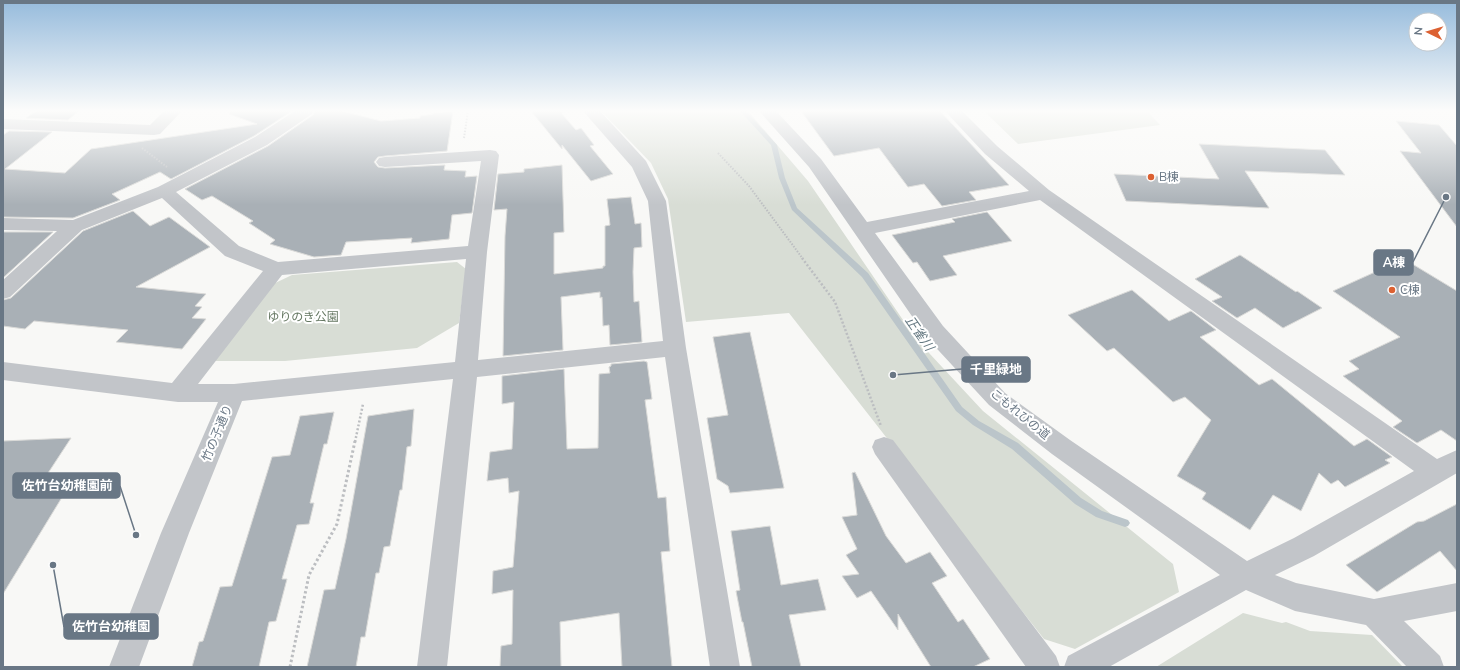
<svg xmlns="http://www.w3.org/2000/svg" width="1460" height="670" font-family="'Nunito Sans','Noto Sans JP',sans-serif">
  <rect width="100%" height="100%" fill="#f8f8f6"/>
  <g fill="#d8ddd5">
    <polygon points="601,111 748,111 808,181 916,339 983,411 1173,564 1179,592 1075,649 1044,639 789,313 686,322 668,199 651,163"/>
    <polygon points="984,111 1147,111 1160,125 1018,144"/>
    <polygon points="457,262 466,269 459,323 417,348 285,361 210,361 271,285 292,275"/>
    <polygon points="1243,613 1282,623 1286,622 1310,631 1372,635 1403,667 1156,667"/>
  </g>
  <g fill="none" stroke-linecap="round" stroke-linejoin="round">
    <polygon fill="#bbc5ca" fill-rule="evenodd" points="740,111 746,111 777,145 785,178 797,208 868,273 962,407 979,421 1018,443 1081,498 1102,511 1128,520 1130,523 1128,526 1125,527 1096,517 1075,504 1012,449 973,425 956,411 862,277 792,210 779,178 771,145"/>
  </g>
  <g fill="#a9b0b6" stroke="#dadad8">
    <polygon points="36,111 79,111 68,120 26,118"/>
    <polygon points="230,111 292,111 254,136 171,179 160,172 112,194 120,200 73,218 3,217 3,135 9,131 52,132 5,169 65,173 91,149 257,124 229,114"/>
    <polygon points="315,111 342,111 381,121 420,118 420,116 433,114 433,113 453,111 447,151 385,156 378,157 374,162 378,167 385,168 445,165 444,170 466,171 465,177 477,176 472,213 452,215 449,239 411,243 412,238 346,242 341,255 314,257 270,244 275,240 249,223 253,221 212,196 202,200 185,189 268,146 313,115"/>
    <polygon points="531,111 562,111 562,114 576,130 581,128 594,145 590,146 613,174 591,181 562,145 562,149"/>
    <polygon points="801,111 940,111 1009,185 969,192 976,200 942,206 924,184 908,187 879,148 834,156"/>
    <polygon points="1396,121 1439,125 1457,146 1457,227 1400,151 1421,153"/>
    <polygon points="1199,144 1325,150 1345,175 1245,171 1269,208 1126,201 1114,174 1219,179"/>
    <polygon points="562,165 564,232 554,233 554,274 603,268 603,266 605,266 605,226 610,225 607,199 631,197 635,224 641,223 642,247 634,248 633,272 634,302 639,301 642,342 610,345 609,325 603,326 602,297 600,298 600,292 561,297 563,350 503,356 505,236 507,209 494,210 498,174 524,172 524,169"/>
    <polygon points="133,211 150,226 169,217 210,247 136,287 206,294 195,306 202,307 192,318 206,319 182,349 116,342 128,330 34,321 25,329 3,326 3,300 11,298 83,231"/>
    <polygon points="987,212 1012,241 943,256 957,275 930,281 917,262 913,263 892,235 955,222 952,219"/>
    <polygon points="3,232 53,232 3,278"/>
    <polygon points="1240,255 1296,292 1297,291 1322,308 1283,328 1255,308 1237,318 1212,301 1222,297 1195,279"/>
    <polygon points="1404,259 1457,291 1457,441 1441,430 1417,443 1393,427 1402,421 1343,376 1359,369 1349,361 1400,337 1333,291"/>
    <polygon points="1132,290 1169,321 1191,311 1216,330 1200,337 1259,385 1272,379 1354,446 1367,439 1392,457 1385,460 1390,463 1345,487 1338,480 1331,484 1319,473 1301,511 1273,495 1250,530 1202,499 1206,493 1177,476 1211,420 1185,397 1173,402 1114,348 1107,351 1068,315"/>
    <polygon points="750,332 784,488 730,493 728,486 717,479 707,418 728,415 713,337"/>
    <polygon points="644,361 647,362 652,399 645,400 658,498 666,497 670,551 661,552 672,667 622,667 619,613 560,622 561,667 500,667 501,646 512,644 513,590 492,594 493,571 513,567 519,491 509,493 508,478 487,481 490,452 512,449 514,402 502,404 502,376 564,369 567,449 598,448 599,374 610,373 609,367 611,366 611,364"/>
    <polygon points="414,409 411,446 407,447 402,490 400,490 390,546 384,547 379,573 376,573 365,637 361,637 356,667 307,667 324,590 335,589 346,539 368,416"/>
    <polygon points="334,412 327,444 324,444 310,503 314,503 309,524 297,525 282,579 287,579 276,621 269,622 259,667 192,667 199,642 203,641 220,587 232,586 272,457 290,455 300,416"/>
    <polygon points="71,438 33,496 64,494 3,594 3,441"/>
    <polygon points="855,472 886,536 906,563 930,552 947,576 932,583 958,622 963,619 990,659 973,667 931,667 898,614 898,630 871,591 857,598 842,576 859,574 846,555 857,549 842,517 857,515 852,473"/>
    <polygon points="1457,504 1457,571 1440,551 1377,592 1346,565 1417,522 1424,521"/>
    <polygon points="770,526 781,585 818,579 826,610 789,615 801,667 752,667 743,622 742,622 736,591 740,590 731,531"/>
  </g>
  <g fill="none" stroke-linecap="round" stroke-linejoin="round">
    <g stroke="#bcbec1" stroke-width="2" stroke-dasharray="1.5 1.5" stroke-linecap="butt">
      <polyline points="464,138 468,111"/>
      <polyline points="142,148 167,167"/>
      <polyline points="718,153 749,186 803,259"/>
    </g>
    <g stroke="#bcbec1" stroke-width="2.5" stroke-dasharray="2 2" stroke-linecap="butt">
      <polyline points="802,258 835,302 881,426"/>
      <polyline points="355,442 363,404"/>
    </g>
    <polyline stroke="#bcbec1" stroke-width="3" stroke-dasharray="2.5 2.5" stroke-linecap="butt" points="290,667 309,575 337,524 355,441"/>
    <g fill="#c2c5c9" fill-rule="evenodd">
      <polygon points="164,111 182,111 160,134 154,135 3,129 3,119 150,125"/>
      <path d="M295 111H314L312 114 267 145 176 192 239 246 278 262 468 246 481 161 385 167 379 166 376 162 379 158 385 157 490 150 496 151 499 155 487 252 478 360 663 341 648 201 632 167 583 111H600L646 161 666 201 686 348 740 667H710L665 357 477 377 447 667H417L453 379 242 401 189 533 139 667H109L161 533 218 402H178L3 380V362L172 383 263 271 225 256 162 198 82 230 10 297 3 299V280L57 231 3 230V218L73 220 158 187 255 137ZM466 259 455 362 234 384H198L282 275Z"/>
      <path d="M759 111H776L821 159 867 222 1029 191 985 154 945 111H962L997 146 1049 190 1437 459 1457 450V473L1314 556 1275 575 1296 583 1374 599 1457 583V611L1404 621 1440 656 1444 667H1407L1366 625 1295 611 1246 590 1109 667H1064L1068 656 1220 575 1052 454 989 405 927 338 809 167ZM1040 200 1414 471 1294 538 1247 561 1070 440 1005 393 943 326 875 233Z"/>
      <polygon points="884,437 893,440 1056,656 1060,667 1026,667 875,454 872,447 875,440"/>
    </g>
  </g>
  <linearGradient id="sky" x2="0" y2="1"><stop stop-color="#96bbdc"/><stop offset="0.54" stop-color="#fcfcfb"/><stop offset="1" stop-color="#fcfcfb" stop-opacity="0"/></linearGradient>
  <rect width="1460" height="205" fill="url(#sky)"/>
  <g fill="#dc6132" stroke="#fff" stroke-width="1.5">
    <circle cx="1151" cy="177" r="4"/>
    <circle cx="1392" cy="290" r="4"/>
  </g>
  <g text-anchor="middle" stroke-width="4" stroke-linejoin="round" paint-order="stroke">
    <g font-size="12" fill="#697785" stroke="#fff" text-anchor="start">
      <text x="1159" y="181">B棟</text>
      <text x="1400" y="294">C棟</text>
    </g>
    <g font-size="12" fill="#667863" stroke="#fff">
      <text x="303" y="321">ゆりのき公園</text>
    </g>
    <g font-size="12" fill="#697785" stroke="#fff">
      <text transform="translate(1020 414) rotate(39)" y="4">こもれびの道</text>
      <text transform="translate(217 433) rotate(-67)" y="4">竹の子通り</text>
    </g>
    <g font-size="13" font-style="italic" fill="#647881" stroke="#fff">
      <text transform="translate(920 333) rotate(55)" y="5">正雀川</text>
    </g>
  </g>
  <path fill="none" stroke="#697785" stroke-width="1.5" d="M1446 197L1413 262M893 375L962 369M136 535L120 486M53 565L64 627"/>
  <g fill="#697785" stroke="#fff" stroke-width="1.5">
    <circle cx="1446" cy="197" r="4"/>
    <circle cx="893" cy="375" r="4"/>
    <circle cx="136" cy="535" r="4"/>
    <circle cx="53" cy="565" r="4"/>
  </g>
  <g fill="#697785" stroke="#697785" stroke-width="1.5">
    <rect x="1374" y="250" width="39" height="25" rx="4"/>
    <rect x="962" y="357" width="68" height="25" rx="4"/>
    <rect x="13" y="473" width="107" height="25" rx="4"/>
    <rect x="64" y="614" width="94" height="25" rx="4"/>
  </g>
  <g font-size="13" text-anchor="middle" font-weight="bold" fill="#fff">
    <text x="1394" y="267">A棟</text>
    <text x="996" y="374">千里緑地</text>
    <text x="67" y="490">佐竹台幼稚園前</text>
    <text x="111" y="631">佐竹台幼稚園</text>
  </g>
  <rect width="1460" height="670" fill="none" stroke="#697785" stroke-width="8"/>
  <g transform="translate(1428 32) rotate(275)"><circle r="19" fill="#ffffff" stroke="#c3c9ce"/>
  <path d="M0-3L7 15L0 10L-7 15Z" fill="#dc6132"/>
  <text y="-6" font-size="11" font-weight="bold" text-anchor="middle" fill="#697785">N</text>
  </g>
</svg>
